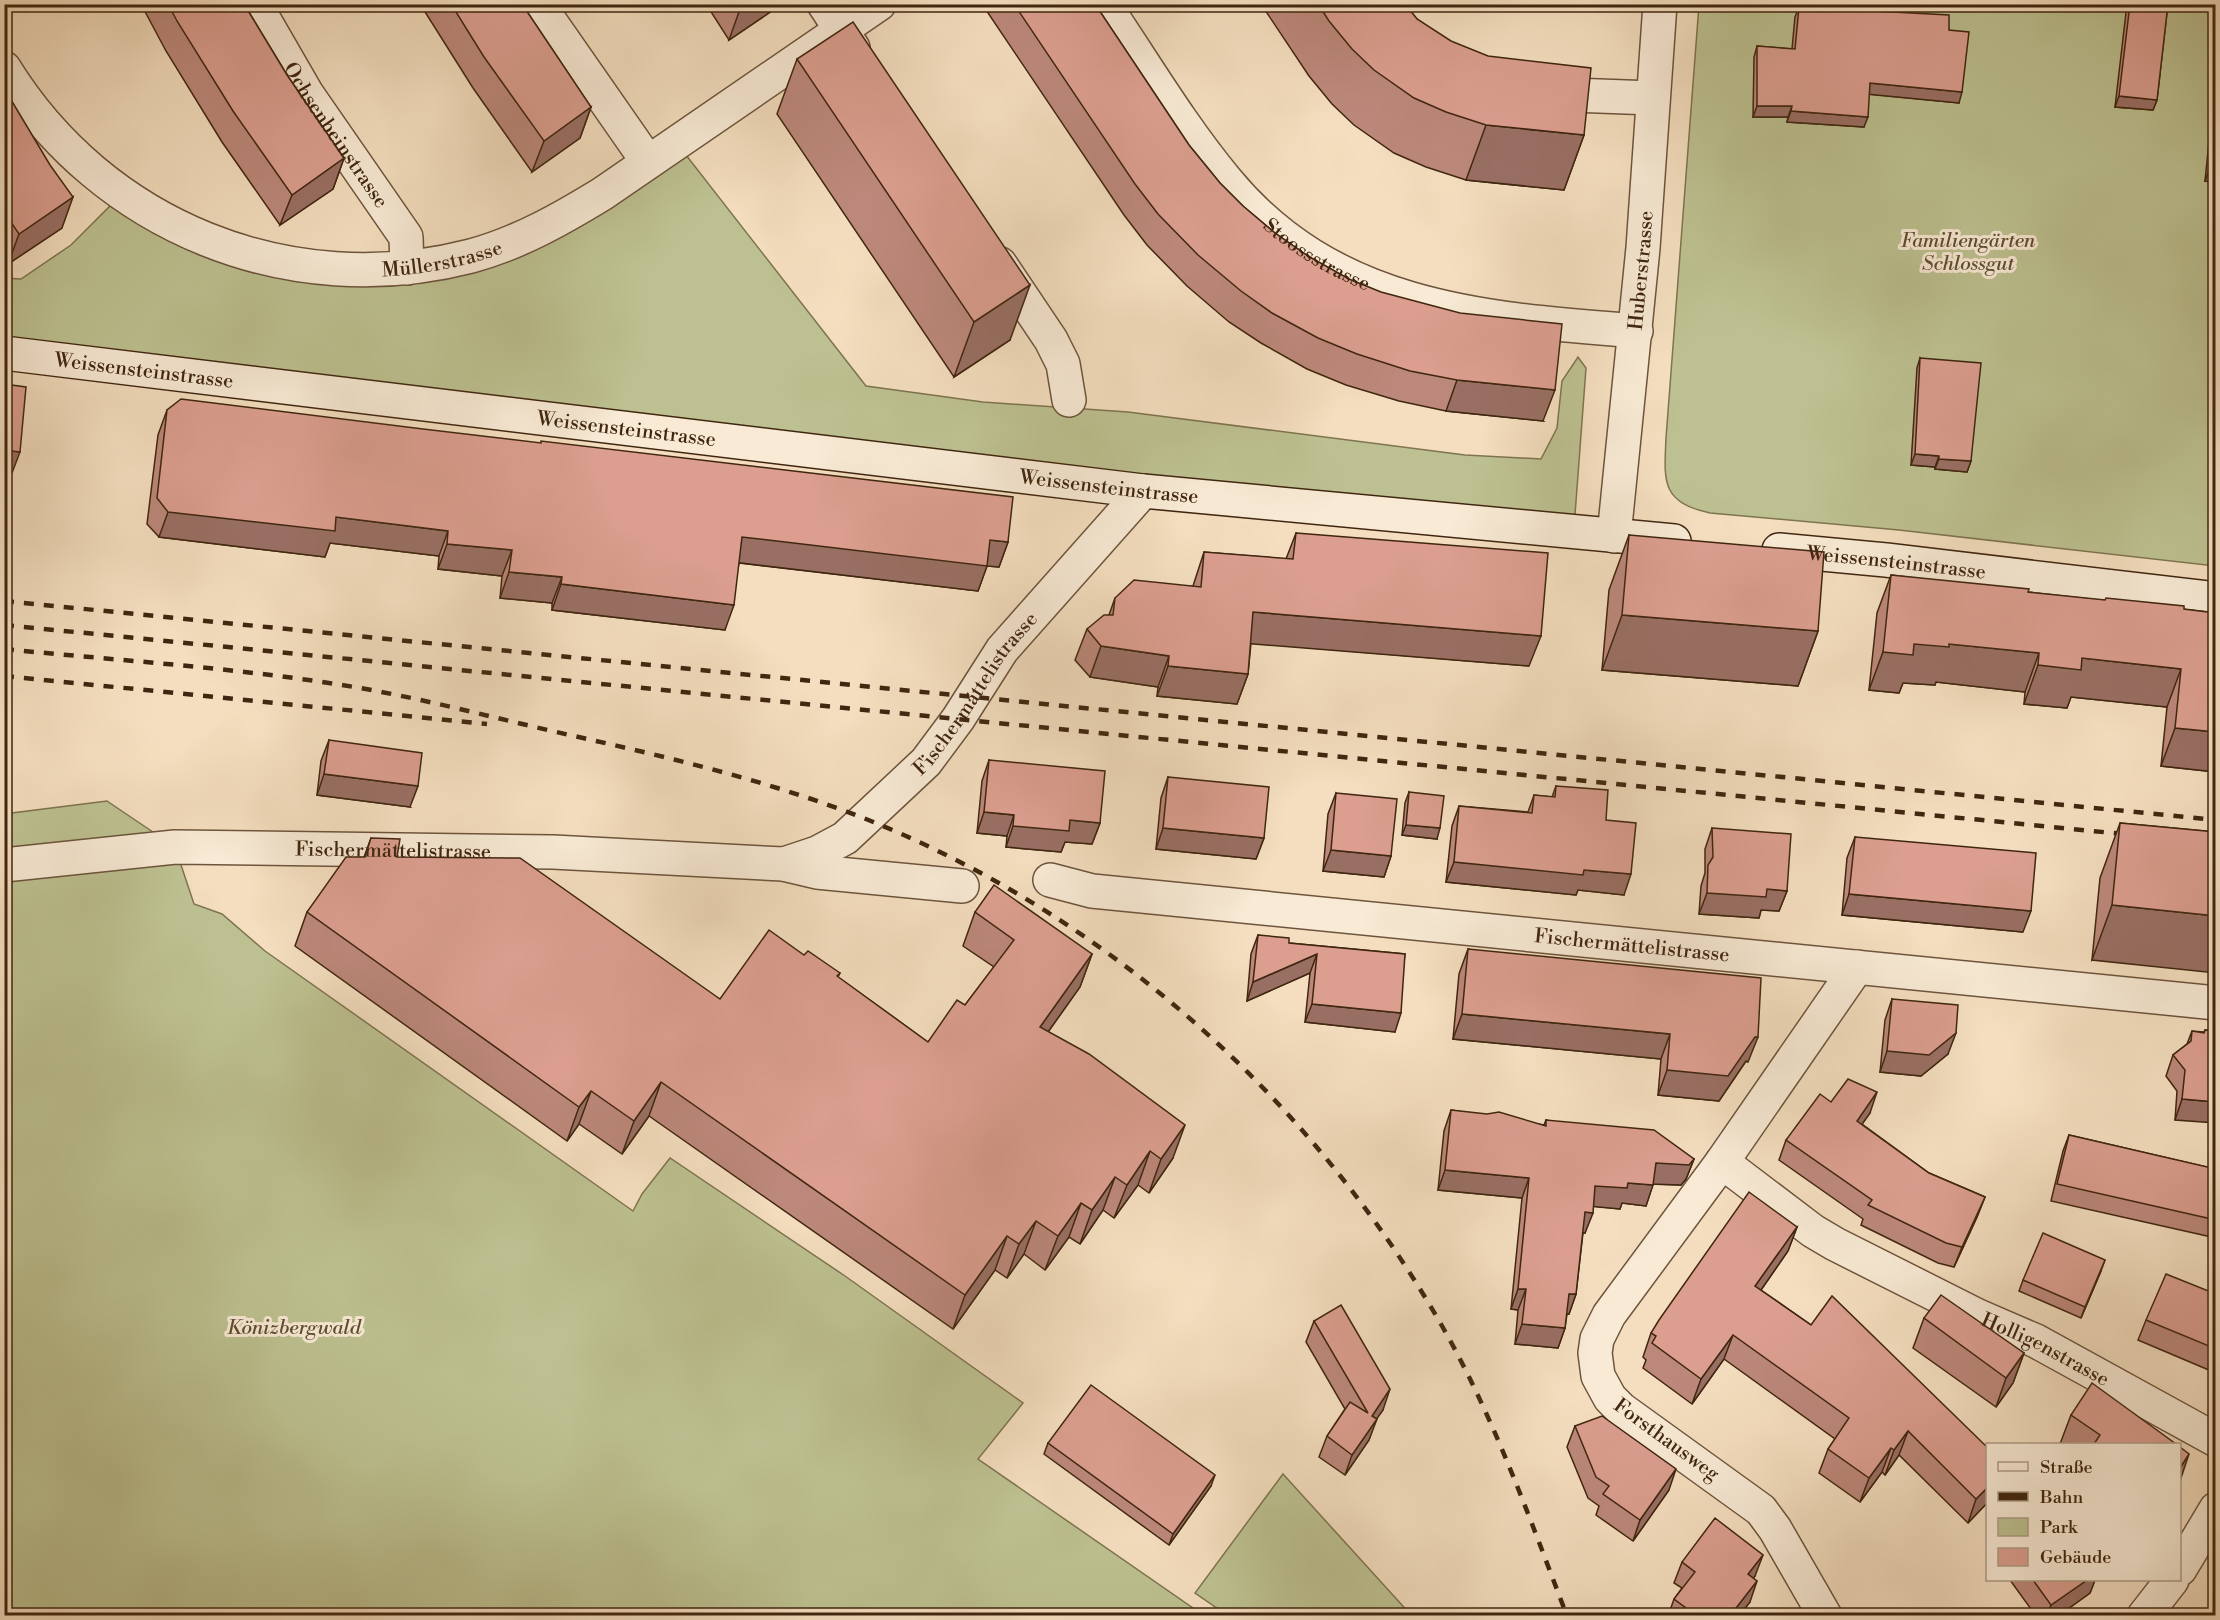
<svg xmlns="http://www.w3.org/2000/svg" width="2220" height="1620" font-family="'Libre Bodoni',serif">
  <rect width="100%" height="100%" fill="#f4debf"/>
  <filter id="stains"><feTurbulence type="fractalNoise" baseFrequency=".00333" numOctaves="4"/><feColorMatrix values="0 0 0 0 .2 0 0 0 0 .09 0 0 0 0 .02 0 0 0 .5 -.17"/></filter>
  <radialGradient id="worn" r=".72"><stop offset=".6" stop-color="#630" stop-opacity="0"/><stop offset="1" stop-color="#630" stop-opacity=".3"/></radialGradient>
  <g fill="#bdc191" stroke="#7e7450" stroke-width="1.5">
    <path d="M1699 5H2215V566L1899 530 1710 513C1661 502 1664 482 1666 438Z"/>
    <polygon points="686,155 866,386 983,402 1128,412 1465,455 1541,459 1557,428 1562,381 1578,357 1586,368 1574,528 5,351 4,278 21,279 71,245 110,206 180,246 258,273 299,282 379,285 451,275"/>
    <polygon points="107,801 175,847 194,904 222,914 265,951 633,1211 642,1194 670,1158 845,1276 1023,1403 978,1459 1203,1615 5,1615 4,814"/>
    <polygon points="1283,1474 1411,1615 1227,1615 1195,1593"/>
  </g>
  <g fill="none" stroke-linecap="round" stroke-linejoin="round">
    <defs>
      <g id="street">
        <path id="s1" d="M255 4 307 94 406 237 407 268"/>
        <polyline points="538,4 648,162"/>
        <polyline points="824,4 853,48"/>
        <path id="s2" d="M1104 4C1144 63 1181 126 1226 180 1332 309 1482 319 1636 331"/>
        <path id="s3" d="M4 68C102 227 290 303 471 256 519 243 561 219 602 194L879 4"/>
        <polyline points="1545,94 1653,98"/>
        <polyline points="1000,264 1051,340 1063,364 1069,400"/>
        <path id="s4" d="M1614 536 1643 248 1660 4"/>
        <path id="s5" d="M784 864 817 853 845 838 926 762 958 719 1002 650 1143 491"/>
        <path id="s6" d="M4 865 175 847 553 852 783 864 817 872 962 886"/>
        <path id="s7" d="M1050 880 1092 891 2216 1003"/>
        <path id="s8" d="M1722 1162 1813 1231 1835 1244 1978 1316 2036 1341 2216 1440"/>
        <polyline points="2180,1569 2216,1509"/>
        <polyline points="1825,1616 1775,1529 1761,1510 1621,1409 1610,1398 1598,1376 1595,1353 1597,1339 1609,1315 1722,1162 1857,967"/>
        <polyline points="2144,1616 2172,1580"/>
      </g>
      <g id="secondary">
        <path id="s9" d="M4 353 1143 491 1674 541"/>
        <path id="s10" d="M1779 550 1886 560 2216 599"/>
      </g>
    </defs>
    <use href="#street" stroke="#6d543c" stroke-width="36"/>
    <use href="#secondary" stroke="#402610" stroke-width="36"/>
    <use href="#street" stroke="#f8ead5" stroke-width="33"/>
    <use href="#secondary" stroke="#f8ead5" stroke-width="33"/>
    <g stroke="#402610" stroke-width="4.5" stroke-dasharray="10 10" stroke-linecap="butt">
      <polyline points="4,601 2216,820"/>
      <polyline points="4,625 2133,835"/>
      <path d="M4 649C123 661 243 668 360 688 435 701 509 722 583 738 693 763 804 790 906 836 1133 938 1324 1116 1446 1333 1496 1423 1530 1519 1567 1616"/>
      <polyline points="4,676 487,724"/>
    </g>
  </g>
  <g fill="#bc887b" stroke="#402610" stroke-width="1.5">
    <polygon points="141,4 244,4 287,75 344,158 333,189 280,225 222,142 166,51"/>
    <polygon points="420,4 522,4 591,107 580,138 532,172 473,88"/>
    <polygon points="706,4 782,4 729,40"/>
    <polygon points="982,4 1095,4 1189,145 1220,183 1243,206 1275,233 1543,421 1446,411 1399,401 1346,385 1307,369 1261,343 1229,322 1187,286 1147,245 1124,215"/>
    <polygon points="1261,4 1405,4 1417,19 1584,135 1564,190 1466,180 1426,167 1394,153 1354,125 1332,104 1309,76"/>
    <polygon points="2127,4 2168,4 2157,100 2153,110 2115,107"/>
    <polygon points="1799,7 1949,30 1959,103 1869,94 1864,127 1787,122 1788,117 1753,117 1754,57 1757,46 1792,49 1795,17"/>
    <polygon points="797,59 1010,340 954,377 777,114"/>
    <polygon points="4,88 62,228 8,264 4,259"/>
    <polygon points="2215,101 2216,182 2205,181 2212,112"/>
    <polygon points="1920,358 1971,461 1967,472 1935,469 1935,467 1911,465 1917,368"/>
    <polygon points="167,410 1008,542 999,567 987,566 978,591 739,563 725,630 552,610 552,603 500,598 502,576 438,569 439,556 330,543 325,557 159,537 147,524 158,435"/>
    <polygon points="1296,533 1529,666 1251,643 1248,674 1237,704 1157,696 1158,687 1090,677 1075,660 1087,629 1109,615 1115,598 1193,586 1204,552 1286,559"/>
    <polygon points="1629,535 1818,631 1798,686 1602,670 1609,590"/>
    <polygon points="1891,575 2028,592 2216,613 2216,803 2213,803 2215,772 2161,766 2167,707 2071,697 2067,708 2024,704 2025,692 1936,682 1935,685 1903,683 1899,693 1869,690 1877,613"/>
    <polygon points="329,740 410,807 317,795 321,761"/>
    <polygon points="989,760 1100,823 1092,844 1065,842 1061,852 1006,847 1007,836 977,833 982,781"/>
    <polygon points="1168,777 1264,838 1256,859 1156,849 1161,798"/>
    <polygon points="1556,786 1606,820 1624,895 1578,890 1576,895 1446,882 1452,826 1459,806 1528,812 1534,795 1552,797"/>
    <polygon points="1409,792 1437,839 1402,835 1405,803"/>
    <polygon points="1336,793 1391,856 1384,877 1323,871 1328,814"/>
    <polygon points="2120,823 2216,832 2092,960 2100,878"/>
    <polygon points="1712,828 1787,891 1779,911 1761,910 1759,918 1699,914 1701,886 1705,873 1705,849"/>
    <polygon points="1855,837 2023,932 1842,915 1847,858"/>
    <polygon points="371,838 397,857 720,999 804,955 840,973 838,977 928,1042 965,1005 994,967 963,946 975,912 1092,954 1080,987 1048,1032 1173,1158 1149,1193 1138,1185 1114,1218 1103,1210 1080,1244 1069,1237 1045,1270 1024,1254 1007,1278 995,1270 953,1329 649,1116 622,1154 579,1124 567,1141 295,946 307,912 364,857"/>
    <polygon points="1258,935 1289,943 1405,954 1395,1032 1305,1022 1310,973 1247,1001 1251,954"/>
    <polygon points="1468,949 1748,1062 1746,1061 1719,1101 1658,1095 1661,1059 1453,1039 1459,974"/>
    <polygon points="1892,999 1948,1054 1921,1076 1880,1072 1885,1020"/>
    <polygon points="2205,1030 2216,1031 2175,1120 2177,1091 2166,1076 2173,1055 2187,1044 2192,1031 2204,1032"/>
    <polygon points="1831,1102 1870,1113 1862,1124 1929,1173 1985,1197 1977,1217 1954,1267 1938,1263 1861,1225 1863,1219 1779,1160 1786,1140"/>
    <polygon points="1451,1110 1544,1125 1546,1120 1694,1159 1686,1179 1681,1185 1653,1184 1646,1206 1622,1203 1620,1209 1593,1206 1585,1233 1583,1233 1576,1294 1569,1314 1567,1314 1565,1328 1558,1348 1515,1344 1518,1310 1511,1309 1522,1198 1438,1190 1444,1131"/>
    <polygon points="2069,1135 2216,1169 2216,1238 2051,1201 2063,1151"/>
    <polygon points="1797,1227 1788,1251 1761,1290 1988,1448 1988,1502 1968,1523 1899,1455 1885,1475 1882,1472 1860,1502 1819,1473 1828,1449 1835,1439 1724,1359 1692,1404 1643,1368 1646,1360 1643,1357 1651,1333"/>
    <polygon points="2101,1271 2081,1318 2019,1291 2023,1280"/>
    <polygon points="2216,1294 2216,1373 2138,1340 2146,1320"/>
    <polygon points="1924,1318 2024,1353 2013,1383 1996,1407 1913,1348"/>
    <polygon points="1314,1321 1383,1410 1376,1419 1369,1440 1345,1475 1319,1457 1327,1436 1345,1409 1306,1342"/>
    <polygon points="2071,1415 2176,1444 2060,1444"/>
    <polygon points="1575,1426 1669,1490 1633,1541 1596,1515 1599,1506 1588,1498 1567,1447"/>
    <polygon points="1048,1443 1211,1486 1169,1545 1044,1454"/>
    <polygon points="1682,1562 1755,1576 1753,1578 1750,1602 1742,1612 1747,1616 1668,1616 1674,1599 1682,1588 1674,1583"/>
    <polygon points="2010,1580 2095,1580 2090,1593 2058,1616 2036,1616"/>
  </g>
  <g fill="#996f64" stroke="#402610" stroke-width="1.5">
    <polygon points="747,4 782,4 729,40 740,9"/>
    <polygon points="1870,83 1962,92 1959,103 1866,94"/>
    <polygon points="2119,96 2157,100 2153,110 2115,107"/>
    <polygon points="1757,106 1792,106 1788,117 1753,117"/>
    <polygon points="591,107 580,138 532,172 544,141"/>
    <polygon points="1791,111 1868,117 1864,127 1787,122"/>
    <polygon points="1486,125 1584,135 1564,190 1466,180"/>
    <polygon points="344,158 333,189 280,225 292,195"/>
    <polygon points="2209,170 2216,171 2216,182 2205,181"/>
    <polygon points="73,197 62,228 8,264 19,234"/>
    <polygon points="1030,285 1010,340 954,377 974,322"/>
    <polygon points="1457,380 1555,390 1543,421 1446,411"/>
    <polygon points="4,450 20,452 12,473 4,472"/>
    <polygon points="1915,454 1939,456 1935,467 1911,465"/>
    <polygon points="1939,459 1971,461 1967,472 1935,469"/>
    <polygon points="168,512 336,517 448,531 439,556 330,543 325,557 159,537"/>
    <polygon points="742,537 990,540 1008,542 999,567 987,566 978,591 733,562"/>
    <polygon points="447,544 512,550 502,576 438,569"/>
    <polygon points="509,572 562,577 552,603 500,598"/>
    <polygon points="561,584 734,605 725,630 552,610"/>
    <polygon points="1253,612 1541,636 1529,666 1242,643"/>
    <polygon points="1622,615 1818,631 1798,686 1602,670"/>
    <polygon points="1914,644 1949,644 2039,653 2025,692 1936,682 1935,685 1903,683 1899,693 1869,690 1883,652"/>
    <polygon points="1101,646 1169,656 1158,687 1090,677"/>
    <polygon points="2082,658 2181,669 2167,707 2071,697 2067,708 2024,704 2038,665"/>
    <polygon points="1168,666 1248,674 1237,704 1157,696"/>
    <polygon points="2175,728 2216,732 2216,772 2161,766"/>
    <polygon points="324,774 418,786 410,807 317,795"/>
    <polygon points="984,812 1014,815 1007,836 977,833"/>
    <polygon points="1070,820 1100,823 1092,844 1065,842 1061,852 1006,847 1013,826"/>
    <polygon points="1406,825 1440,828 1437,839 1402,835"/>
    <polygon points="1163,828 1264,838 1256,859 1156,849"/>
    <polygon points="1331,850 1391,856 1384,877 1323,871"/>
    <polygon points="1454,862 1584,870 1631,874 1624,895 1578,890 1576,895 1446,882"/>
    <polygon points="1767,889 1787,891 1779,911 1761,910 1759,918 1699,914 1707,893"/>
    <polygon points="1849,894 2031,911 2023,932 1842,915"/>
    <polygon points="2112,905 2216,916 2216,973 2092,960"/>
    <polygon points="1092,954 1080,987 1028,1060 1040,1027"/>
    <polygon points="1317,954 1310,973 1247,1001 1253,982"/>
    <polygon points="1312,1004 1401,1013 1395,1032 1305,1022"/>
    <polygon points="1462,1014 1670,1034 1661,1059 1453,1039"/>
    <polygon points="1956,1033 1948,1054 1921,1076 1880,1072 1887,1051"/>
    <polygon points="1755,1037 1758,1037 1748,1062 1746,1061 1719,1101 1658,1095 1667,1070"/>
    <polygon points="661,1082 649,1116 622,1154 634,1121"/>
    <polygon points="591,1091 579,1124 567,1141 579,1107"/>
    <polygon points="1877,1092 1870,1113 1850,1141 1857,1121"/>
    <polygon points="2182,1099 2216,1102 2216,1123 2175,1120"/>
    <polygon points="1185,1125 1173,1158 1149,1193 1161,1159"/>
    <polygon points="1150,1151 1138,1185 1114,1218 1127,1185"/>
    <polygon points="1694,1159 1686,1179 1681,1185 1648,1184 1656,1163"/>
    <polygon points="1445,1170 1529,1178 1522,1198 1438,1190"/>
    <polygon points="1115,1177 1103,1210 1080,1244 1092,1210"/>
    <polygon points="1628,1183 1653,1185 1646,1206 1622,1203 1620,1209 1588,1206 1595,1186"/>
    <polygon points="1985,1197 1977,1217 1954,1267 1962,1247"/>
    <polygon points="1081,1203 1069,1237 1045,1270 1058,1236"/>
    <polygon points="1585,1212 1593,1213 1585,1233 1578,1233"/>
    <polygon points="1036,1221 1024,1254 1007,1278 1019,1244"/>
    <polygon points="1797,1227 1788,1251 1747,1310 1755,1286"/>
    <polygon points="1007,1236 995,1270 953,1329 965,1295"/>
    <polygon points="2105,1260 2101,1271 2081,1318 2085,1307"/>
    <polygon points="1518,1289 1526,1289 1518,1310 1511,1309"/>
    <polygon points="1569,1294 1576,1294 1569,1314 1561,1314"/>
    <polygon points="1522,1324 1565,1328 1558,1348 1515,1344"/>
    <polygon points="1733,1335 1724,1359 1692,1404 1701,1379"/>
    <polygon points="2024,1353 2013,1383 1996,1407 2006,1378"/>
    <polygon points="1390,1389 1383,1410 1364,1437 1372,1416"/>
    <polygon points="1377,1419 1369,1440 1345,1475 1352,1455"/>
    <polygon points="1908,1431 1899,1455 1885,1475 1894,1450"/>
    <polygon points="1891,1448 1882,1472 1860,1502 1869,1478"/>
    <polygon points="2189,1454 2180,1481 2180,1468"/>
    <polygon points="1676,1469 1669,1490 1633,1541 1640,1520"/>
    <polygon points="1215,1475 1211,1486 1169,1545 1173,1534"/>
    <polygon points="1988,1487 1988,1502 1968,1523 1976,1499"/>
    <polygon points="1763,1555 1755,1576 1741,1595 1748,1574"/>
    <polygon points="2087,1580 2095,1580 2090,1593 2058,1616 2047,1616 2051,1605"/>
    <polygon points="1757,1581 1750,1602 1739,1616 1736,1608"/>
  </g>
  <g fill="#db9e8f" stroke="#402610" stroke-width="1.5">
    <polygon points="168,4 244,4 287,75 344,158 292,195 233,111 177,21"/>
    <polygon points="451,4 522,4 591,107 544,141 484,57"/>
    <polygon points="737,4 747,4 740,9"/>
    <polygon points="1014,4 1095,4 1189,145 1220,183 1243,206 1275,233 1308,256 1349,279 1381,292 1460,313 1562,324 1555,390 1457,380 1410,371 1357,354 1318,338 1272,313 1241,291 1198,255 1158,214 1135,184"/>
    <polygon points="1318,4 1405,4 1417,19 1451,41 1488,56 1591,68 1584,135 1486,125 1446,112 1414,98 1374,70 1352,49 1329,21"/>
    <polygon points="2130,4 2168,4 2157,100 2119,96"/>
    <polygon points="1799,7 1949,15 1949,30 1969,32 1962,92 1870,83 1868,117 1791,111 1792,106 1757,106 1757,46 1795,49"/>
    <polygon points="853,22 1030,285 974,322 797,59"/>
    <polygon points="4,88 50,165 73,197 19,234 4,212"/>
    <polygon points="2215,101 2216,101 2216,171 2209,170"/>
    <polygon points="1920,358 1981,363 1971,461 1939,459 1939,456 1915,454"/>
    <polygon points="4,384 26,387 20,452 4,450"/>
    <polygon points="181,399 423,429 541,443 541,441 1013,497 1008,542 990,540 987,566 742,537 734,605 561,584 562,577 509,572 512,550 447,544 448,531 336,517 335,531 168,512 157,498 167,410"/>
    <polygon points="1296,533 1548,553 1541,636 1253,612 1248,674 1168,666 1169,656 1101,646 1087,629 1104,615 1113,615 1115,598 1134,580 1201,587 1204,552 1293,559"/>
    <polygon points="1629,535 1824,552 1818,631 1622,615"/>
    <polygon points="1891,575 2029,589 2028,592 2105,600 2106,598 2184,606 2184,609 2216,613 2216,732 2175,728 2181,669 2082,658 2081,670 2038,665 2039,653 1949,644 1949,647 1914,644 1913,655 1883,652"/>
    <polygon points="329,740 422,753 418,786 324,774"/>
    <polygon points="989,760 1105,771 1100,823 1070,820 1069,831 1013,826 1014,815 984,812"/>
    <polygon points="1168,777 1269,787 1264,838 1163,828"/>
    <polygon points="1556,786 1608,790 1606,820 1636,823 1631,874 1584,870 1583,875 1454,862 1459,806 1532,813 1534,795 1555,797"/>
    <polygon points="1409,792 1444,796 1440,828 1406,825"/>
    <polygon points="1336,793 1397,799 1391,856 1331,850"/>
    <polygon points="2120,823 2216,832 2216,916 2112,905"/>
    <polygon points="1712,828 1791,834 1787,891 1767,889 1766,897 1707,893 1708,865 1713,857"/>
    <polygon points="1855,837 2036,853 2031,911 1849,894"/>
    <polygon points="371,838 400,839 397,857 520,858 720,999 769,930 804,955 808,951 840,973 837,976 928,1042 957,1000 965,1005 1014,940 975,912 994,885 1092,954 1040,1027 1089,1054 1185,1125 1161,1159 1150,1151 1127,1185 1115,1177 1092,1210 1081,1203 1058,1236 1036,1221 1019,1244 1007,1236 965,1295 661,1082 634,1121 591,1091 579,1107 307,912 346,857 365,857"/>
    <polygon points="1258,935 1289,938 1289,943 1405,954 1401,1013 1312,1004 1317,954 1253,982"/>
    <polygon points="1468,949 1761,978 1758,1037 1755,1037 1728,1076 1667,1070 1670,1034 1462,1014"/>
    <polygon points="1892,999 1958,1005 1956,1033 1929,1055 1887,1051"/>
    <polygon points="2205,1030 2216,1031 2216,1102 2182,1099 2185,1070 2173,1055 2191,1041 2192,1031 2204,1033"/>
    <polygon points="1848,1079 1877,1092 1857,1121 1929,1173 1985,1197 1962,1247 1946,1243 1868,1205 1872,1200 1786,1140 1820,1094 1831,1102"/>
    <polygon points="1451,1110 1487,1114 1499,1112 1546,1126 1546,1120 1654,1130 1694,1159 1689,1165 1656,1163 1653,1185 1628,1183 1627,1188 1595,1186 1593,1213 1585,1212 1576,1294 1569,1294 1565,1328 1522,1324 1526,1289 1518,1289 1529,1178 1445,1170"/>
    <polygon points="2069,1135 2216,1169 2216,1220 2057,1184"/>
    <polygon points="1749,1192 1797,1227 1755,1286 1811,1325 1832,1296 1988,1448 1988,1487 1976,1499 1908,1431 1894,1450 1891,1448 1869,1478 1828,1449 1849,1418 1733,1335 1701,1379 1652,1343 1656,1336 1651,1333 1659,1320"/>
    <polygon points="2043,1233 2105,1260 2085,1307 2023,1280"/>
    <polygon points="2166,1274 2216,1294 2216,1349 2146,1320"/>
    <polygon points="1941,1295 2024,1353 2006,1378 1924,1318"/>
    <polygon points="1341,1305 1390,1389 1372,1416 1377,1419 1352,1455 1327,1436 1350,1402 1368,1413 1314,1321"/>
    <polygon points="2092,1383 2176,1444 2094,1444 2100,1435 2071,1415"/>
    <polygon points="1091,1385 1215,1475 1173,1534 1048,1443"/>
    <polygon points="1602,1416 1676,1469 1640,1520 1603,1494 1609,1486 1596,1477 1575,1426"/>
    <polygon points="2180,1447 2189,1454 2180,1468"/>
    <polygon points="1715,1518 1763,1555 1748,1574 1757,1581 1736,1608 1747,1616 1697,1616 1674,1599 1695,1572 1682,1562"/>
    <polygon points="2033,1580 2087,1580 2051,1605"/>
  </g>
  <g text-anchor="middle" stroke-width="6" stroke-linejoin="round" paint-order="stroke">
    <g font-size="20" fill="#402610" stroke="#f8ead5">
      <text dy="7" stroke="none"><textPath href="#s1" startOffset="154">Ochsenbeinstrasse</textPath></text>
      <text dy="7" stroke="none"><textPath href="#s2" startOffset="333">Stoossstrasse</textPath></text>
      <text dy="7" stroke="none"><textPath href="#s3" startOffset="510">Müllerstrasse</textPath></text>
      <text dy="7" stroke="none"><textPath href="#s4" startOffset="267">Huberstrasse</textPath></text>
      <text dy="7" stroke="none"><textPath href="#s9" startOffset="141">Weissensteinstrasse</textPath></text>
      <text dy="7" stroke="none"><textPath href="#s9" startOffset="627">Weissensteinstrasse</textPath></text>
      <text dy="7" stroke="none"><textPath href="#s9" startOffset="1113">Weissensteinstrasse</textPath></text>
      <text dy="7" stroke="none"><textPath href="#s10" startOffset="118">Weissensteinstrasse</textPath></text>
      <text dy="7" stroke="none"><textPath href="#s5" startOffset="262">Fischermättelistrasse</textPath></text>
      <text dy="7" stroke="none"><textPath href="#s6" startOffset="390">Fischermättelistrasse</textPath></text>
      <text dy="7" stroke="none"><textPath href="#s7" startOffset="586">Fischermättelistrasse</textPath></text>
      <text dy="7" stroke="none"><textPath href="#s8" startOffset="375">Holligenstrasse</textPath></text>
      <text transform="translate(1667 1439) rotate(36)" y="7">Forsthausweg</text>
    </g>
    <g font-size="20" font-style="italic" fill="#5f4d30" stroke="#f8ead5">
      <text x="1968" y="247">Familiengärten<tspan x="1968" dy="23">Schlossgut</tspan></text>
      <text x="294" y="1334">Könizbergwald</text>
    </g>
  </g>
  <rect width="2220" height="1620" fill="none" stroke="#f4debf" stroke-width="24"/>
  <rect x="6" y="6" width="2208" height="1608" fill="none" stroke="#402610" stroke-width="3"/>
  <rect x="12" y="12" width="2196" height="1596" fill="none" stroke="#402610" stroke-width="1.5"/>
  <rect x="1986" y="1443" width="195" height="138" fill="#f8ead5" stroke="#ae9c86" stroke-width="1.5"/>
  <rect x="1998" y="1462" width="30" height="9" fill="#f8ead5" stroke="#ae9c86" stroke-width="1.5"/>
  <text x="2040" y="1473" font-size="18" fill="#402610">Straße</text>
  <rect x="1998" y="1492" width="30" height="9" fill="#402610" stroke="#ae9c86" stroke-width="1.5"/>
  <text x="2040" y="1503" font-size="18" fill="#402610">Bahn</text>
  <rect x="1998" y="1518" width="30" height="18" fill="#bdc191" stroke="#ae9c86" stroke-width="1.5"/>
  <text x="2040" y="1533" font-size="18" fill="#402610">Park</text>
  <rect x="1998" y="1548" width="30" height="18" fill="#db9e8f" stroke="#ae9c86" stroke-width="1.5"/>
  <text x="2040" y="1563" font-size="18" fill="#402610">Gebäude</text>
  <rect width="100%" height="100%" filter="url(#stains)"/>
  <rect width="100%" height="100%" fill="url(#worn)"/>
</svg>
